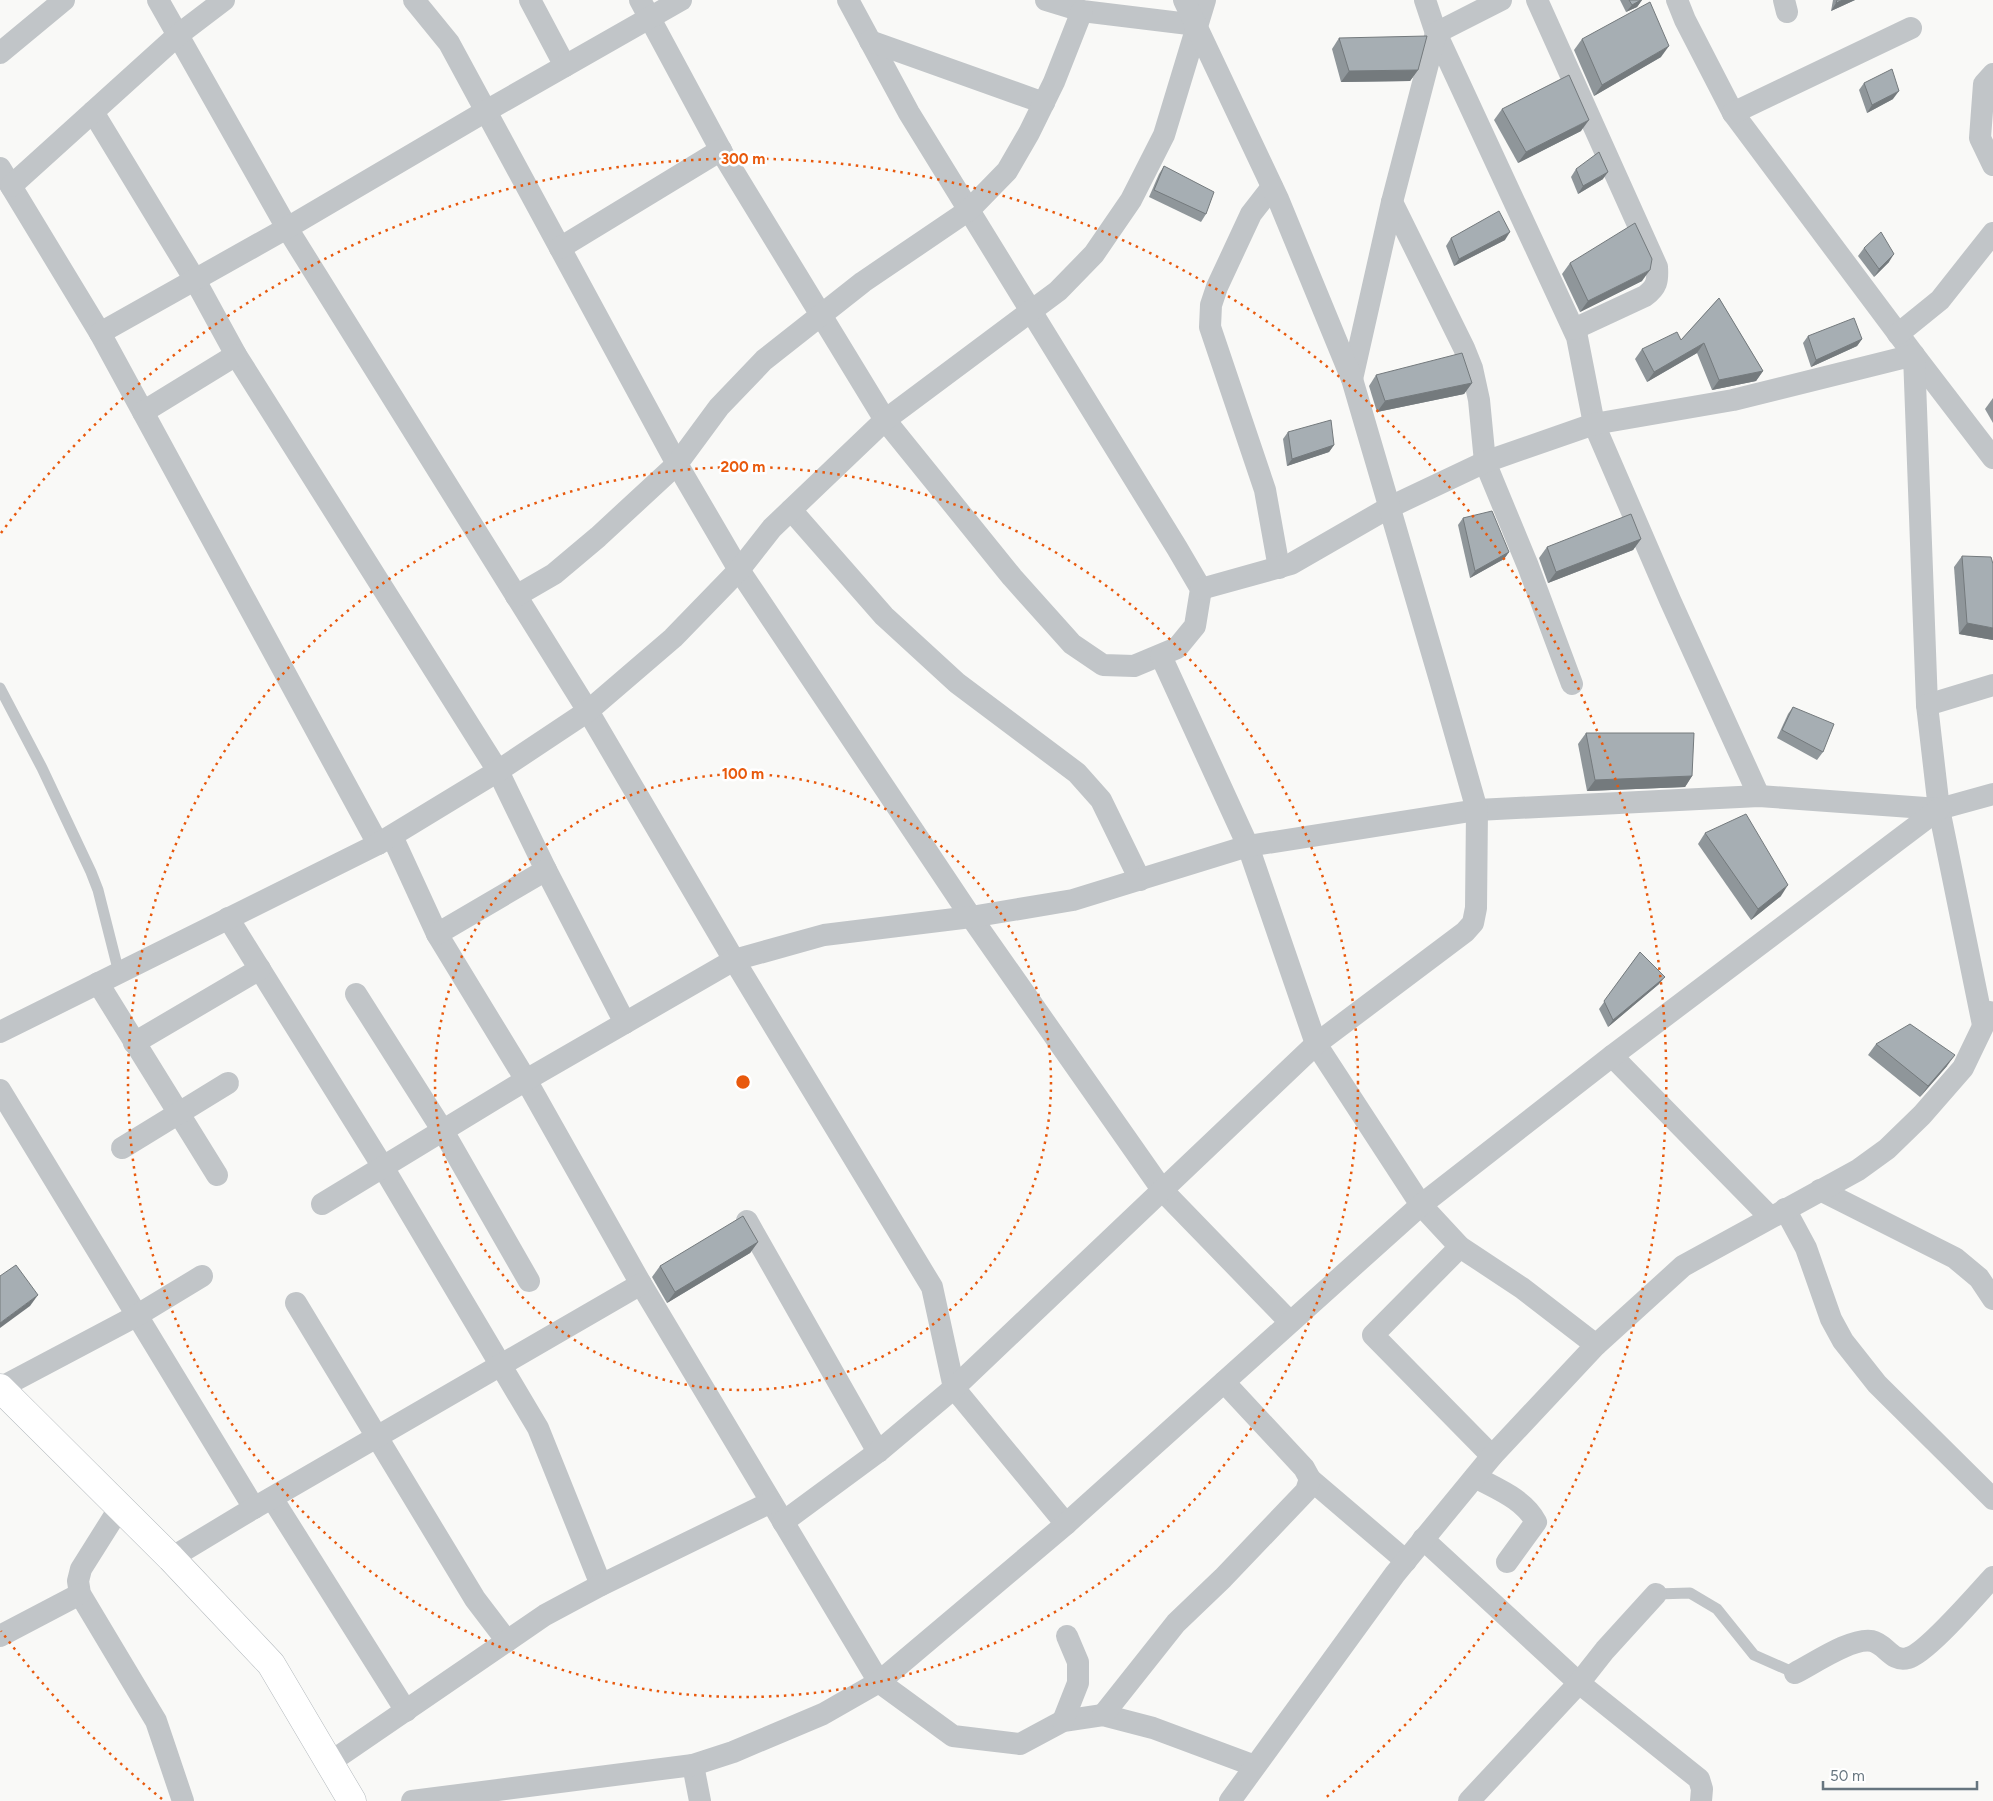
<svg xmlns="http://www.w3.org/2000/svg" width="1993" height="1801" font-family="Figtree,sans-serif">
  <rect width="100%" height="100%" fill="#f9f9f7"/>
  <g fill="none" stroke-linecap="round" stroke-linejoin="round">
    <defs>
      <polyline id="secondary" points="0,1388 171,1558 271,1664 352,1801"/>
    </defs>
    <use href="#secondary" stroke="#b3b9bd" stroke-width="29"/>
    <g stroke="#c1c5c8" stroke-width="11">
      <polyline points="0,688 42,768 91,872 98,890 119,973"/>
      <polyline points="1656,1594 1690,1593 1717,1609 1754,1655 1795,1673"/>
    </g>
    <g stroke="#c1c5c8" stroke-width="22">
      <polyline points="158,0 287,228 588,711 734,960 932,1287 954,1388 1066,1524"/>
      <polyline points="414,0 449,43 677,464 739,570 971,917 1163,1191 1290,1322"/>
      <polyline points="530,0 565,66"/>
      <polyline points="640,0 724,156 885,420 1012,577 1072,644 1103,665 1134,666 1177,648 1195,626 1201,589 1177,548 909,113 848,0"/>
      <polyline points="1046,0 1082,11 1197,25"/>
      <polyline points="1425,0 1436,33 1577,337 1594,424 1670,600 1759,796"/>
      <path d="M1537 0 1657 267C1658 281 1657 287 1645 296L1574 329"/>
      <polyline points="1677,0 1685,20 1733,113 1914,355 1993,458"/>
      <polyline points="1784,0 1787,12"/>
      <polyline points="870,41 1044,103"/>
      <polyline points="0,53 64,0"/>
      <polyline points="1993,74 1984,84 1980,138 1993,165"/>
      <polyline points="93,112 195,280 236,355 498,771 546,870 625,1023"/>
      <polyline points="1733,113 1911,28"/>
      <polyline points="0,168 100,333 378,844"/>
      <polyline points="11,186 178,35 224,0"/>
      <polyline points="1272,187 1251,214 1217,287 1211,305 1210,327 1265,490 1279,568"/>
      <polyline points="1392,202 1464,348 1472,368 1479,400 1485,462 1528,566 1572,684"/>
      <polyline points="560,248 721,150"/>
      <polyline points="100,333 287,228 486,111 681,0"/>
      <polyline points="1898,334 1940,300 1993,233"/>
      <polyline points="1352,379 1392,202 1436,33 1501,0"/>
      <polyline points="143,412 236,355"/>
      <polyline points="791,510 884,616 957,683 1077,773 1101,800 1140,880"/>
      <polyline points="1201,589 1291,564 1390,507 1485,462 1594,424 1733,400 1914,355 1927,705 1939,809 1983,1025"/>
      <polyline points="516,596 554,574 598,537 677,464 719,407 764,360 863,282 969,210 1007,171 1029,133 1054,82 1082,11"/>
      <polyline points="1161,656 1248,846 1316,1044 1421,1205 1460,1247 1522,1288 1596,1345"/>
      <polyline points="1927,705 1993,685"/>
      <polyline points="392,836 437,934 526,1080 641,1284 879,1682 953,1736 1020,1744 1063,1721 1103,1715 1153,1728 1255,1766"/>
      <polyline points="228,918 383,1167 538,1428 601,1585"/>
      <polyline points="437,934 546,870"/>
      <polyline points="98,983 217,1175"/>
      <polyline points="356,994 443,1131 529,1281"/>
      <polyline points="0,1032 378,844 498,771 588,711 673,638 739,570 772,528 885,420 1058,291 1094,254 1131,200 1164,135 1205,0"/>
      <polyline points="134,1043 260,969"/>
      <polyline points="1612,1056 1770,1217"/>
      <polyline points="0,1090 254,1508"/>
      <polyline points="122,1148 228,1083"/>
      <polyline points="1820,1190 1955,1258 1979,1278 1993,1299"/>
      <polyline points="322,1204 526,1080 734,960 824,935 971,917 1073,900 1248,846 1477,810 1759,796 1939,809 1993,794"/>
      <polyline points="1785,1209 1806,1248 1831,1319 1843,1341 1877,1384 1993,1499"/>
      <polyline points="747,1221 878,1452"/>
      <polyline points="1460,1247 1373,1335 1492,1456"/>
      <polyline points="296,1303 475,1599 507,1641"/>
      <polyline points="0,1388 136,1316 202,1276"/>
      <path d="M1475 1477C1497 1489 1524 1499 1536 1522L1507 1562"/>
      <polyline points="1310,1479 1406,1561"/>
      <polyline points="272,1498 406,1711"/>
      <polyline points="120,1507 81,1569 78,1581 80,1594 156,1721 183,1801"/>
      <polyline points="783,1522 878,1452 954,1388 1316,1044 1465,932 1473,923 1476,908 1477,810 1440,680 1352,379 1278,199 1184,0"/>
      <polyline points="1423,1539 1579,1683 1699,1779 1702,1789 1701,1801"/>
      <polyline points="171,1558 254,1508 641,1284"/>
      <polyline points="0,1636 80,1594"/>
      <path d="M1795 1673C1813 1664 1852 1637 1872 1641 1886 1644 1892 1663 1908 1658 1927 1653 1977 1594 1993 1577"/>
      <polyline points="1103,1715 1176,1623 1223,1578 1306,1491 1310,1479 1304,1468 1224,1382"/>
      <polyline points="1063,1721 1078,1683 1078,1662 1067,1636"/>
      <polyline points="329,1763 545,1615 601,1585 771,1502"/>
      <polyline points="693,1765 700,1801"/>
      <polyline points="412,1801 693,1765 733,1752 823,1714 879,1682 1066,1524 1421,1205 1612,1056 1939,809"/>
      <polyline points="1230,1801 1395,1574 1492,1456 1596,1345 1683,1266 1858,1170 1887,1149 1922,1115 1963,1068 1990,1012"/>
      <polyline points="1469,1801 1579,1683 1605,1650 1656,1594"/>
    </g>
    <use href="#secondary" stroke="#fff" stroke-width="28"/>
  </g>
  <g fill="#8f969a">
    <polygon points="1620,0 1642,0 1637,7 1626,12"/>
    <polygon points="1833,0 1855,0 1831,11"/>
    <polygon points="1339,38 1418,70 1410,81 1341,82 1332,49"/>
    <polygon points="1582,39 1661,57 1594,96 1574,50"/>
    <polygon points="1864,83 1893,99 1867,113 1859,90"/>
    <polygon points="1502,109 1581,131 1518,163 1494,120"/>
    <polygon points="1164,166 1206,214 1201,222 1149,197 1159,174"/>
    <polygon points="1576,169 1603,179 1578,194 1571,177"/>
    <polygon points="1451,238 1505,240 1454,266 1446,246"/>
    <polygon points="1864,248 1889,262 1874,277 1858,256"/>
    <polygon points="1570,263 1642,281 1580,312 1562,274"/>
    <polygon points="1719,298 1763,371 1756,381 1712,390 1697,353 1647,382 1635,359 1642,349 1681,340"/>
    <polygon points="1808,336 1862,339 1857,346 1811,367 1803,343"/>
    <polygon points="1376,375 1472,383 1464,394 1377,412 1369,386"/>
    <polygon points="1993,398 1993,423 1985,409"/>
    <polygon points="1288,432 1334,445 1329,452 1287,466 1283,439"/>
    <polygon points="1463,518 1509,552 1504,559 1470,578 1458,525"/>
    <polygon points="1641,539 1633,550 1548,583 1539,558 1547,547"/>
    <polygon points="1962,556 1993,640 1959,634 1954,567"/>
    <polygon points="1793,707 1823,752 1817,760 1777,738 1788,714"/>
    <polygon points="1586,733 1692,776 1685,787 1587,791 1578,744"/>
    <polygon points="1705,833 1781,896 1751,920 1698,844"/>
    <polygon points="1640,952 1659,984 1608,1027 1599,1009"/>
    <polygon points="1876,1044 1947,1066 1920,1097 1868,1055"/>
    <polygon points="758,1242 750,1253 667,1303 652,1277 660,1266"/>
  </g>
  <g fill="#747a7d">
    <polygon points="1641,0 1642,0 1637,7 1626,12 1632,5"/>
    <polygon points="1843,0 1855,0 1831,11 1836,3"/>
    <polygon points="1669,46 1661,57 1594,96 1602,85"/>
    <polygon points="1418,70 1410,81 1341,82 1349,71"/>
    <polygon points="1899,91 1893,99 1867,113 1872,105"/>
    <polygon points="1589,120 1581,131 1518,163 1526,152"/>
    <polygon points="1608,172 1603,179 1578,194 1583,186"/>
    <polygon points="1510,232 1505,240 1454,266 1459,259"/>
    <polygon points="1894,254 1889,262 1874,277 1879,269"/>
    <polygon points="1650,270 1642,281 1580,312 1588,301"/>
    <polygon points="1862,339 1857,346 1811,367 1816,360"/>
    <polygon points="1704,343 1697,353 1647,382 1654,372"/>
    <polygon points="1763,371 1756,381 1712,390 1719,380"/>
    <polygon points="1472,383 1464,394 1377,412 1385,401"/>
    <polygon points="1334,445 1329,452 1287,466 1292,459"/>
    <polygon points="1641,539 1633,550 1548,583 1556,572"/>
    <polygon points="1509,552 1504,559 1470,578 1475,571"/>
    <polygon points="1967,623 1993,628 1993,640 1959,634"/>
    <polygon points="1692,776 1685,787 1587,791 1595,780"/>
    <polygon points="1788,885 1781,896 1751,920 1758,909"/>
    <polygon points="1665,977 1659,984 1608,1027 1613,1020"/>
    <polygon points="1955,1055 1947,1066 1920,1097 1928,1086"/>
    <polygon points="758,1242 750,1253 667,1303 675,1292"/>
    <polygon points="38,1295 30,1306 0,1328 0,1323"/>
  </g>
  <g fill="#a6aeb3" stroke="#747a7d">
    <polygon points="1629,0 1641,0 1632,5"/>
    <polygon points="1837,0 1843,0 1836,3"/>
    <polygon points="1650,2 1669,46 1602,85 1582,39"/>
    <polygon points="1427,36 1418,70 1349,71 1339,38"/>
    <polygon points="1892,69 1899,91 1872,105 1864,83"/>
    <polygon points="1569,75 1589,120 1526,152 1502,109"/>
    <polygon points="1599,152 1608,172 1583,186 1576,169"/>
    <polygon points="1164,166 1214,192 1206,214 1154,190"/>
    <polygon points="1499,211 1510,232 1459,259 1451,238"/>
    <polygon points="1635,223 1652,259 1650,270 1588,301 1570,263"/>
    <polygon points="1881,232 1894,254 1879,269 1864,248"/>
    <polygon points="1719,298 1763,371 1719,380 1704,343 1654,372 1642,349 1677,332 1681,340"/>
    <polygon points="1854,318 1862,339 1816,360 1808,336"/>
    <polygon points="1462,353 1472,383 1385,401 1376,375"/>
    <polygon points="1331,420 1334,445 1292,459 1288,432"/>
    <polygon points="1492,511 1509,552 1475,571 1463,518"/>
    <polygon points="1631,514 1641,539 1556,572 1547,547"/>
    <polygon points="1962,556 1991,557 1993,564 1993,628 1967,623"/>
    <polygon points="1793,707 1834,724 1823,752 1782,730"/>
    <polygon points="1586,733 1694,733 1692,776 1595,780"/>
    <polygon points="1746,814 1788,885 1758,909 1705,833"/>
    <polygon points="1640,952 1665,977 1613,1020 1604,1001"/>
    <polygon points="1910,1024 1955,1055 1928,1086 1876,1044"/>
    <polygon points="743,1216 758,1242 675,1292 660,1266"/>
    <polygon points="16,1265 38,1295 0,1323 0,1276"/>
  </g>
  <g fill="none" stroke="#e8590c" stroke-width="2.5" stroke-dasharray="2.5 5">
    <circle cx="743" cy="1082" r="308"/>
    <circle cx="743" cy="1082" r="615"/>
    <path d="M162 1799A923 923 0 0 1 1 1631M1 533A923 923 0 1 1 1324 1799"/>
  </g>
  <circle cx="743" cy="1082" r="8" fill="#e8590c" stroke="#fff" stroke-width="2.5"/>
  <g font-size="15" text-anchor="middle" font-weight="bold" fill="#e8590c" stroke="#fff" stroke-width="5" stroke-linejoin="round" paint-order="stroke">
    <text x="743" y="164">300 m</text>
    <text x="743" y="472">200 m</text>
    <text x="743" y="779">100 m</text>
  </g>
  <path d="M1823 1781v8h154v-8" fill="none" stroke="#66757f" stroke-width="2.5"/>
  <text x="1830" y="1781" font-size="15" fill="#66757f" stroke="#ffffff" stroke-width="4" paint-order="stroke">50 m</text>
</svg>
